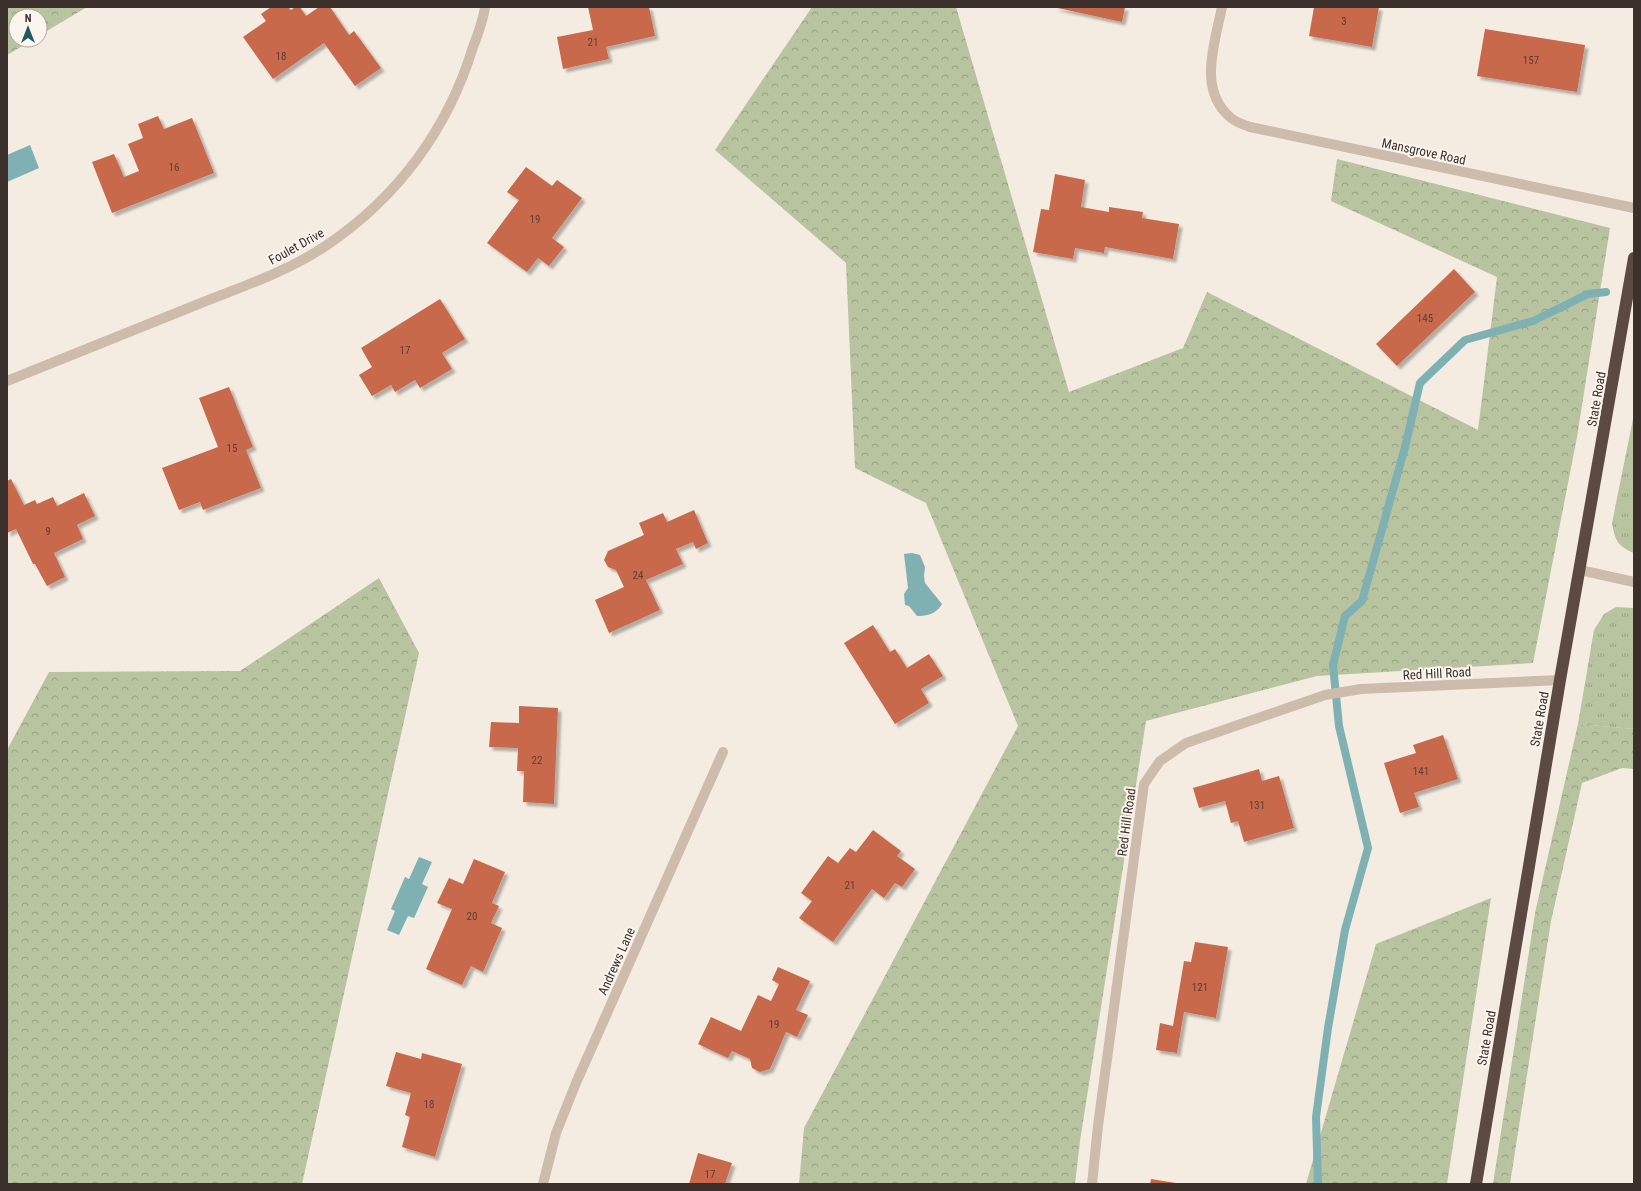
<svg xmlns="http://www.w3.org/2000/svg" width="1641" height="1191" font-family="'Roboto Condensed',sans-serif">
  <defs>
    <pattern id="grass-tufts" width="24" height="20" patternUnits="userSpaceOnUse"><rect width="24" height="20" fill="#b8c4a0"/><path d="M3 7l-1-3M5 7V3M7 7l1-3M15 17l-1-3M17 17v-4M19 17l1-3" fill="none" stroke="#97a083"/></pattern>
    <pattern id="forest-crowns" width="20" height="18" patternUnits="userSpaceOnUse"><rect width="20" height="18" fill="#b8c4a0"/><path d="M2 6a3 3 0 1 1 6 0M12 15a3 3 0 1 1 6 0" fill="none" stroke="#97a083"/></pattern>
    <filter id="shadow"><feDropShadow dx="3.5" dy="3.5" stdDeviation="1" flood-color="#0004"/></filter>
  </defs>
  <rect width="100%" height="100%" fill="#f4ebe1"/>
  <g fill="url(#grass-tufts)">
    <path d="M1634 414V553C1617 546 1615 540 1612 523Z"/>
    <polygon points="1616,607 1634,608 1634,729 1578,724 1594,630 1604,614"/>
  </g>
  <g fill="url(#forest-crowns)">
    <polygon points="7,7 87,7 40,35 40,16 16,16 16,40 33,40 7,55"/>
    <polygon points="812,7 956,7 1069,392 1183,348 1207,292 1478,430 1497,277 1331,201 1337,159 1610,228 1577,437 1533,663 1317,676 1146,721 1080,1141 1075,1184 799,1184 804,1128 1018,726 926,503 855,468 846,263 715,150"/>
    <polygon points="379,578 419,653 302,1184 7,1184 7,750 49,672 240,671"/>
    <polygon points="1578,724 1634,729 1634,769 1622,768 1582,783 1551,921 1510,1184 1493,1184 1535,913"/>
    <polygon points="1491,898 1447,1184 1306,1184 1376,944"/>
  </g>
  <g fill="#7fb0b2">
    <polygon points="30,145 39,168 7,182 7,155"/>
    <path d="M912 553 920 555 925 567 924 576 925 583 942 604C936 614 928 616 917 616L909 606 905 605 904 594 908 588 904 554Z"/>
    <polygon points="419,857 432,862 422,884 428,887 414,918 408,916 399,935 387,930 395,911 391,909 405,877 409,879"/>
  </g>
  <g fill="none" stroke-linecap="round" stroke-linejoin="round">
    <polyline stroke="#7fb0b2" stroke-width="8" points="1318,1184 1316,1117 1328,1028 1345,930 1368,848 1339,726 1333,665 1345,616 1362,601 1405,447 1420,383 1465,340 1533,321 1588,294 1606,292"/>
  </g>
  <g fill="#c8694b" filter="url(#shadow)">
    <polygon points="271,7 288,7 291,10 295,7 300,7 306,16 319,7 330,7 349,35 354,31 381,68 355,86 324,43 273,79 243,37 266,21 261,14"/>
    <polygon points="588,7 649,7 655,36 606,47 609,59 563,69 557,37 593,30"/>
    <polygon points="1053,7 1125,7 1122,22"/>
    <polygon points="1314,7 1379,7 1372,47 1309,36"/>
    <polygon points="1485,29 1585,45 1577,92 1477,76"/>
    <polygon points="158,116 164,129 192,118 214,173 112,213 92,162 114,154 124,177 139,171 128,144 143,138 138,124"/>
    <polygon points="526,167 552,186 557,180 582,198 552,238 564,247 549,266 538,258 527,272 487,243 519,200 507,192"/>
    <polygon points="1055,174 1085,180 1081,207 1109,212 1109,207 1143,212 1142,218 1179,224 1173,259 1105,247 1104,253 1075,248 1073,259 1033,252 1041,209 1049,210"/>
    <polygon points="1454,269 1475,292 1397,366 1376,344"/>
    <polygon points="440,299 465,339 442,353 452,369 420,388 415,380 395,392 391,385 372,396 359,375 372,367 361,348"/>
    <polygon points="229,387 253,447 246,450 261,488 203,510 200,502 179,510 162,468 218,447 199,398"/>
    <polygon points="11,479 24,505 35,500 37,504 53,497 57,506 84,493 95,516 77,525 83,539 54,553 65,577 47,586 35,564 33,564 16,529 7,533 7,481"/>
    <polygon points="694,510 708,543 696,549 693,542 676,549 683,564 646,580 660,610 609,633 595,600 624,587 616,570 608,567 604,560 608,551 644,535 639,523 663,513 667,522"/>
    <polygon points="873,625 890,652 895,649 907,668 929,654 943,676 921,689 929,703 895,724 844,643"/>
    <polygon points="519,706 558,708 554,804 523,802 524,771 517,771 518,748 489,747 491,722 519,723"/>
    <polygon points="1443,735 1458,779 1414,793 1419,807 1400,813 1384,763 1416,753 1413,745"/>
    <polygon points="1259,769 1262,781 1279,776 1294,828 1244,842 1238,821 1231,823 1225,801 1199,808 1193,788"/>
    <polygon points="873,830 901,851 897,856 915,869 902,887 895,883 884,898 872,889 833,942 799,918 812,901 801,893 828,856 838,863 850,848 856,852"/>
    <polygon points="474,859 505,872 492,903 499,906 491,923 502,928 483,972 471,966 462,985 426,969 452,909 437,903 449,878 463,884"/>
    <polygon points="1195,942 1228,947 1216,1018 1184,1012 1177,1053 1156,1050 1160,1023 1173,1026 1184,961 1191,962"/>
    <polygon points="778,967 810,981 796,1010 808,1015 797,1037 786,1032 770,1069 760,1072 752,1068 750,1059 732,1051 728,1058 698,1044 711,1017 741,1031 758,995 771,1001 779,984 772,980"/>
    <polygon points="396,1052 421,1059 422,1053 462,1064 435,1157 402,1147 410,1117 405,1115 411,1093 386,1086"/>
    <polygon points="698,1153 732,1163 725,1184 689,1184"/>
    <polygon points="1151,1179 1176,1183 1176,1184 1150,1184"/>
  </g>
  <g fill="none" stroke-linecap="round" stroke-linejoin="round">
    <g stroke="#cdbbac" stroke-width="10">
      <path d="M1222 7C1215 43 1197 90 1231 118 1236 122 1244 125 1250 127L1634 208"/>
      <path d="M7 381C72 355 137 329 201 303 244 286 289 271 327 245 398 197 448 129 473 47 478 34 483 21 485 7"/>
      <polyline points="1580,570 1634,582"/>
      <polyline points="543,1184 556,1133 576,1083 723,752"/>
      <polyline points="1092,1184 1098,1126 1144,784 1160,761 1186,743 1325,695 1361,689 1560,680"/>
    </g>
    <polyline stroke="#5c4a42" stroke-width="12" points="1476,1184 1560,680 1634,258"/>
  </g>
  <g text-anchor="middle" stroke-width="4" stroke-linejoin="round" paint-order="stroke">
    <g font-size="11" fill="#5e3e33">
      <text x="1344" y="25">3</text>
      <text x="593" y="46">21</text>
      <text x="281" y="60">18</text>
      <text x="1531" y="64">157</text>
      <text x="174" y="171">16</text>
      <text x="535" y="223">19</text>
      <text x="1425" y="322">145</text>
      <text x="405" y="354">17</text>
      <text x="232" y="452">15</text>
      <text x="48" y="535">9</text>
      <text x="638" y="579">24</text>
      <text x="537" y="764">22</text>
      <text x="1421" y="775">141</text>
      <text x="1257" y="809">131</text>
      <text x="850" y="889">21</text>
      <text x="472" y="920">20</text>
      <text x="1200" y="991">121</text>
      <text x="774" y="1028">19</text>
      <text x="429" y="1108">18</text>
      <text x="710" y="1178">17</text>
    </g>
    <g font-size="13" fill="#3b302b" stroke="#fbf5ee">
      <text transform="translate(1424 151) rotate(12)" y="5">Mansgrove Road</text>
      <text transform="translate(296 246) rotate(-29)" y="5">Foulet Drive</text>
      <text transform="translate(1596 399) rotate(-80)" y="5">State Road</text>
      <text transform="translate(1437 673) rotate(-3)" y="5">Red Hill Road</text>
      <text transform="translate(1539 719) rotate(-80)" y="5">State Road</text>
      <text transform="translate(1126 822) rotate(-82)" y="5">Red Hill Road</text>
      <text transform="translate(616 961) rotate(-66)" y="5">Andrews Lane</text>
      <text transform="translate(1486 1038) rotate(-80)" y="5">State Road</text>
    </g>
  </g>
  <rect width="1641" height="1191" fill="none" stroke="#3b302b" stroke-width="16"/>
  <g transform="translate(28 28)"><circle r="19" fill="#fbf5ee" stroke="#aea6a0"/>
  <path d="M0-3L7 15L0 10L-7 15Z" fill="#1f5a5e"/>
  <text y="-6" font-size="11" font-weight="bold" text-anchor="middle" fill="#3b302b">N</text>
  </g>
</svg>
